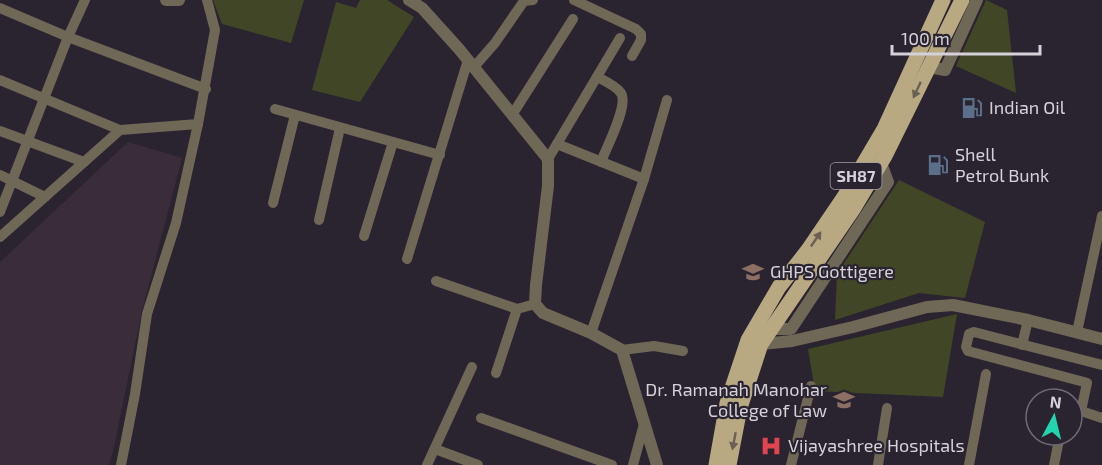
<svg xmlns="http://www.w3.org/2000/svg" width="1102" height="465" font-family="'Exo 2',sans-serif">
  <rect width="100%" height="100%" fill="#2a2430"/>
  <polygon fill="#3a2c38" points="128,142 182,158 142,311 114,447 109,465 0,465 0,262"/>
  <g fill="#414726">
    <polygon points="213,0 304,0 291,43 222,24"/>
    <polygon points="360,0 387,0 414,17 360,102 312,90 336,2 356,8"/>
    <polygon points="986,0 1007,10 1016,93 956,66"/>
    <polygon points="899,180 985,222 965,298 919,293 835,320 837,274"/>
    <polygon points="957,314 943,397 815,391 808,349"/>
  </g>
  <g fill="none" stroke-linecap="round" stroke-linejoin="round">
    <g stroke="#6f6856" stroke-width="10">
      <polyline points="574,0 636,29 641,34 641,40 632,56"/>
      <polyline points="0,8 68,37 206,89"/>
      <polyline points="474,67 495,43 524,1 533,0"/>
      <path d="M597 77C605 81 616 86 621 93 629 106 606 148 601 162"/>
      <polyline points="0,80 120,130"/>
      <polyline points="275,109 440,155"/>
      <polyline points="512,115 573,19"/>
      <polyline points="0,131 84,162"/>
      <polyline points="557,144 644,179"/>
      <polyline points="548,159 620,38"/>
      <polyline points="0,175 45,197"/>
      <polyline points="273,203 295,115"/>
      <polyline points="0,212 68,37 85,0"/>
      <polyline points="319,220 340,128"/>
      <polyline points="364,236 393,142"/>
      <polyline points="0,237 120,130 198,124 215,30 207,0"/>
      <polyline points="407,259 468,60"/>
      <polyline points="436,281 517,309"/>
      <polyline points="1077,332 1102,216"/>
      <polyline points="591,333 644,179 667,100"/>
      <polyline points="1022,345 1028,320"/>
      <polyline points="622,350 654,346 683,351"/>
      <polyline points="1102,365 974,332 969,334 966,347 968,351 1084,382 1087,383 1081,411 1102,418"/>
      <polyline points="496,373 517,309 535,304"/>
      <polyline points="481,418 612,465"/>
      <polyline points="435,449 478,465"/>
      <polyline points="121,465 135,394 147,314 176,223 198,124"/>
      <polyline points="427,465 472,367"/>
      <polyline points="633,465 644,424"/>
      <polyline points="791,465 811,386"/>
      <polyline points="878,465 887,408"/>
      <polyline points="969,465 986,374"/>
      <polyline points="1054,465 1060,435"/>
    </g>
    <g stroke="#6f6856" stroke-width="12">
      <polyline points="166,0 179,0"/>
      <polyline points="409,0 422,8 459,49 548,159 548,186 536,285 535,304 543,313 591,333 622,350 657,465"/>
      <polyline points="929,67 945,70 977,0"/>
      <polyline points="770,329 791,329 888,182 881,163"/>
      <polyline points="755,342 761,344 792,341 853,327 927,307 953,305 1028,320 1102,339"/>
    </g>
    <g stroke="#b9a983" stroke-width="15">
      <polyline points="716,465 727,403 748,340 779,287 808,250 844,197 884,129 943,0"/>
      <polyline points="729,465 740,408 761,344 854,208 885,156 962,0"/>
    </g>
  </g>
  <defs><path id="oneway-solid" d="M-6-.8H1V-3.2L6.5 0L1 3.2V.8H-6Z" transform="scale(1.5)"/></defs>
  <g fill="#6a6055">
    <use href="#oneway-solid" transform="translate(917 90) rotate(115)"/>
    <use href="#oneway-solid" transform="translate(816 239) rotate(-56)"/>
    <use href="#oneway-solid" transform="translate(734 441) rotate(101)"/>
  </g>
  <defs>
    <symbol id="fuel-bare" viewBox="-9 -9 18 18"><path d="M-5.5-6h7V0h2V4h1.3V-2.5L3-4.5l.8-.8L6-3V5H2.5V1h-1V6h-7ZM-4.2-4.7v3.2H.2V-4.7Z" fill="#5c6f8a" stroke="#2a2430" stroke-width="2.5" paint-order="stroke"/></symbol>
    <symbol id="school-bare" viewBox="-9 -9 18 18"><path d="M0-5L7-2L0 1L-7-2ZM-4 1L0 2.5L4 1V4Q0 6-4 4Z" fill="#8d6e63" stroke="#2a2430" stroke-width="2.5" paint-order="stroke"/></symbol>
    <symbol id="university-bare" viewBox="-9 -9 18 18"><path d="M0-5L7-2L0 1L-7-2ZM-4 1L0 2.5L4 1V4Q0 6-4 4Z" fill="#8d6e63" stroke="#2a2430" stroke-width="2.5" paint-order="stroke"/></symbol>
    <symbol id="hospital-bare" viewBox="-9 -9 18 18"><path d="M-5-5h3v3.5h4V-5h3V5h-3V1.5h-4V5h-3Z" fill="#e0444e" stroke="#2a2430" stroke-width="2.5" paint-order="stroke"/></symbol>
  </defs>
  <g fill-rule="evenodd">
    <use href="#fuel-bare" x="957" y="93" width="30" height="30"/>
    <use href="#fuel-bare" x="923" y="150" width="30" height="30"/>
    <use href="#school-bare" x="738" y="257" width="30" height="30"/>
    <use href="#university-bare" x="829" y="385" width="30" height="30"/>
    <use href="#hospital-bare" x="756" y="431" width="30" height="30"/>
  </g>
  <g text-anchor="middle" stroke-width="4.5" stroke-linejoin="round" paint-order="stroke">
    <rect fill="#2a2430" stroke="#a29da6" stroke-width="1.5" x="830.5" y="163" width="51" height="26" rx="4.5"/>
    <g font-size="16" font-weight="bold" fill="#d5d1d9">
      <text x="856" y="182">SH87</text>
    </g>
    <g font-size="18" fill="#d5d1d9" stroke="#2a2430" text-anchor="start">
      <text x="989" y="114">Indian Oil</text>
      <text x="955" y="161">Shell<tspan x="955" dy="21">Petrol Bunk</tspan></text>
      <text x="770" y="278">GHPS Gottigere</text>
      <text x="827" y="396" text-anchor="end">Dr. Ramanah Manohar<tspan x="827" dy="21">College of Law</tspan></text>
      <text x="788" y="452">Vijayashree Hospitals</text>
    </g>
  </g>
  <g transform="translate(1054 417) rotate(7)"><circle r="28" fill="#2a2430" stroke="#6e6974" stroke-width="1.5"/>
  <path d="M0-4.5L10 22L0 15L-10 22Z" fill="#22d5af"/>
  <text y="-9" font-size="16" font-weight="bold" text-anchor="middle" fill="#d5d1d9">N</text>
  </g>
  <path d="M892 45v9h148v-9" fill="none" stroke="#d5d1d9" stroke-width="3"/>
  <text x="901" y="45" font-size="18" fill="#d5d1d9" stroke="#2a2430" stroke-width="4.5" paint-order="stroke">100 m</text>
</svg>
